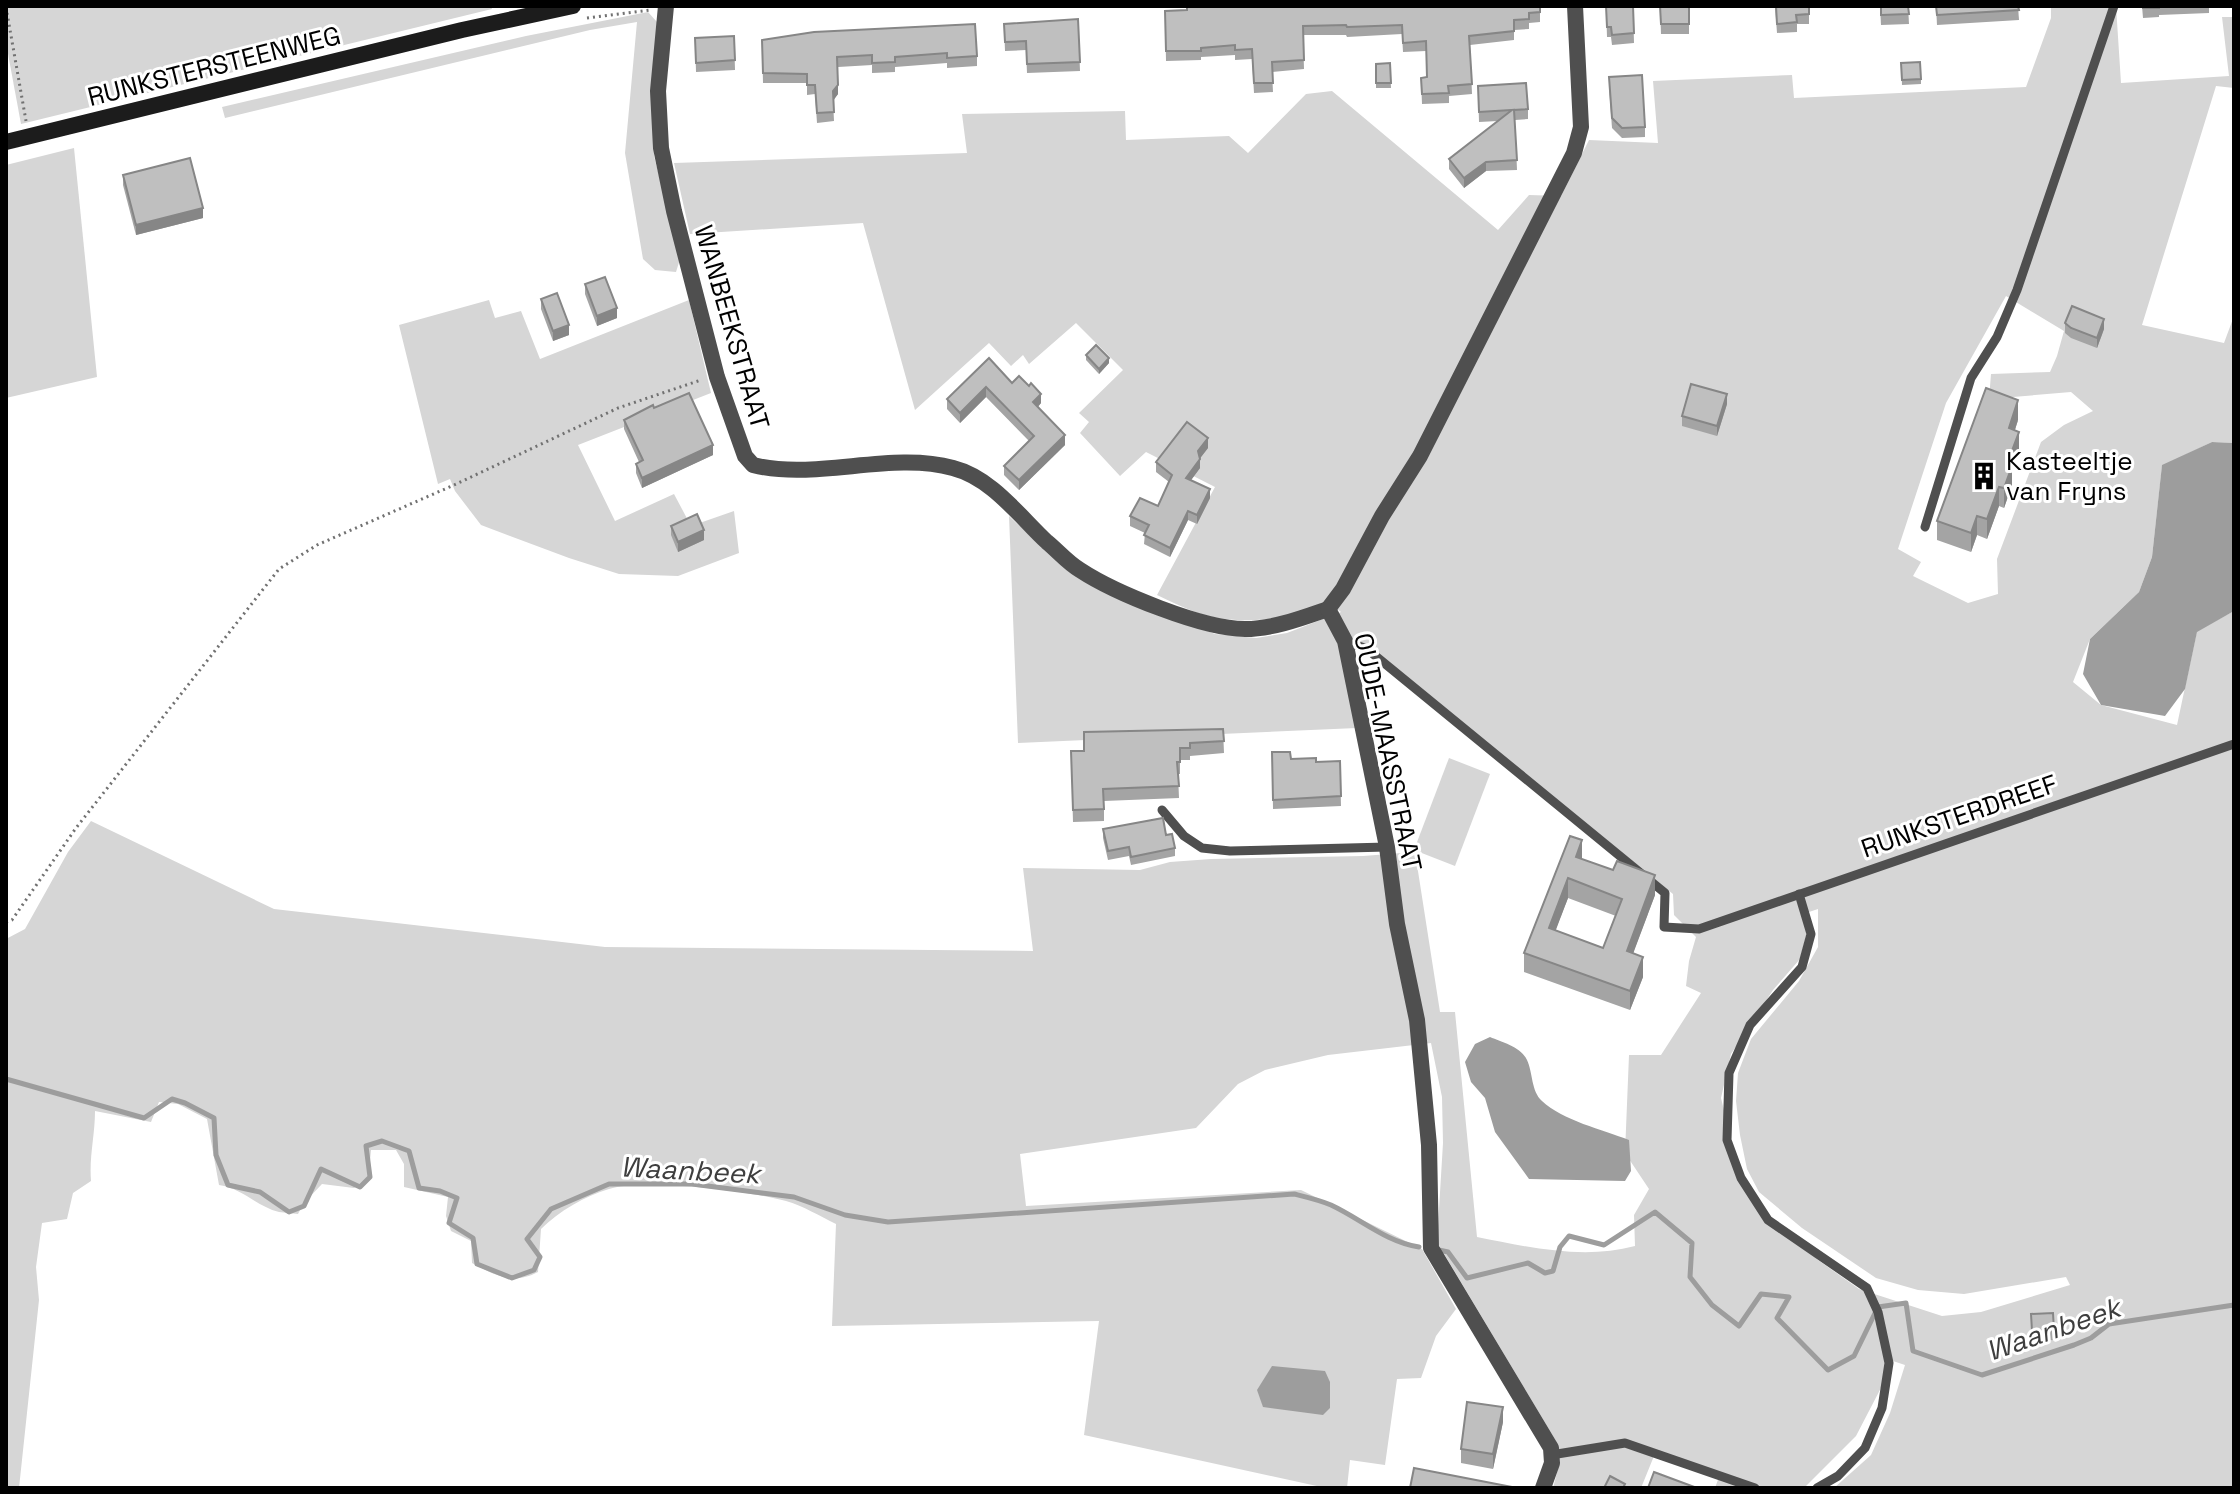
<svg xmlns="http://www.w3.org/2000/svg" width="2240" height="1494" font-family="'Space Grotesk',sans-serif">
  <rect width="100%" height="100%" fill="#fff"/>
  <g fill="#d6d6d6" fill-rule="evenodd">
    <polygon points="6,6 491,6 492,9 21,124 6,43"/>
    <path d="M2051 6H2116L2121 83 2229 76 2222 17H2234V88L2216 86 2142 325 2224 343 2234 316V443L2212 442 2162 466 2152 557 2139 592 2090 639 2073 682 2101 705 2177 725 2197 631 2234 611V1488H1834L1871 1455 1890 1413 1905 1365 1890 1360 1883 1384 1856 1436 1806 1486 1809 1488H1715L1720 1474 1656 1451 1641 1488H1553L1560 1461 1556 1441 1437 1242 1443 1143 1442 1097 1431 1043 1328 1055 1265 1070 1238 1084 1196 1128 1020 1154 1026 1206 1301 1190 1422 1249 1456 1309 1436 1336 1421 1378 1397 1379 1385 1465 1350 1460 1347 1488H1326L1084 1435 1099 1321 832 1326 836 1224C820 1216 803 1206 786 1201 749 1191 645 1178 609 1189 585 1196 559 1211 541 1229L538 1272C513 1285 496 1276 472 1263L471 1241 451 1231 446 1216 448 1197 404 1187V1164L396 1150H371L368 1181 354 1188 322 1184 303 1204 298 1214C292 1213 285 1213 279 1212 256 1206 242 1188 219 1185L207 1119 178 1104 159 1102 151 1122 95 1111C95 1135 89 1157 91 1181L73 1193 67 1219 42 1223 36 1267 39 1300 19 1488 6 1487V939L25 929 68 852 91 821 274 909 605 947 1033 951 1023 868 1140 870 1170 862 1211 859 1363 856 1415 852 1440 1012H1455L1477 1237C1528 1247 1583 1260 1635 1246L1634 1215 1649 1189 1625 1153 1629 1055H1661L1701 993 1686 986 1689 961 1696 937 1674 915 1673 894 1368 647 1355 650 1350 685 1357 728 1018 743 1009 516 1068 571 1136 604 1215 634 1256 638 1287 633 1341 612 1330 604C1289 619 1240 627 1198 613 1184 608 1170 601 1157 595L1215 487 1146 452 1120 476 1080 433 1089 422 1079 413 1123 370 1076 323 1029 364 1023 355 1011 366 989 343 915 410 863 223 690 234 674 163 967 153 962 114 1125 111 1126 140 1229 136 1248 153 1306 94 1332 91 1498 230 1529 195 1561 196 1589 140 1658 143 1653 81 1792 75 1794 98 2026 87 2051 18ZM2006 296 2064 331 2057 356 2050 372 1991 374 1989 399 2071 392 2093 411 2064 425 2041 442 1997 559 1998 594 1968 603 1913 576 1921 562 1898 549 1946 403ZM1818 909V947L1799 981 1751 1039 1738 1073 1736 1101 1740 1135 1747 1169 1759 1192 1802 1228 1876 1278 1918 1290 1964 1294 2066 1277 2070 1285 1981 1312 1942 1316 1859 1289 1818 1260 1751 1201 1739 1172 1721 1098 1731 1054 1773 990 1800 959 1808 928 1806 913Z"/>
    <polygon points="648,12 657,22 653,79 654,156 680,259 676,272 655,270 643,259 625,153 637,22 590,30 225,118 222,107 526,36"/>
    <polygon points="74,148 97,377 6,398 6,165"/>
    <polygon points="489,300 495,318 521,311 540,359 689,300 711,393 578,445 615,521 674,494 691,526 734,511 739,553 678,576 619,574 569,558 481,525 455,491 450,479 438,484 399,325"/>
    <polygon points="1449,758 1490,774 1455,866 1414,850"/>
  </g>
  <g fill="#9d9d9d">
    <polygon points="2212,442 2234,443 2234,611 2197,632 2185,689 2165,716 2101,705 2083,674 2090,639 2139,592 2152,557 2162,465"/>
    <path d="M1490 1037C1502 1042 1521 1047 1527 1060 1533 1073 1531 1091 1542 1101 1562 1120 1603 1130 1629 1140L1631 1171 1625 1181 1529 1179 1495 1132 1485 1098 1471 1082 1465 1062 1475 1044Z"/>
    <polygon points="1272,1366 1325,1371 1330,1382 1330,1408 1323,1415 1263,1407 1257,1390"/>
  </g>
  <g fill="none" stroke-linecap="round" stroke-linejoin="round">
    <g stroke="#9d9d9d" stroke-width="5">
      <path d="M6 1079 144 1118 172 1099 185 1103 214 1118 216 1155 228 1185 260 1192 289 1212 304 1206 321 1169 360 1187 370 1177 366 1146 382 1141 409 1151 419 1188 440 1191 457 1198 449 1223 473 1238 477 1264 512 1278 534 1270 540 1257 527 1239 551 1209 609 1184H692L794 1197 845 1215 888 1222 1294 1194C1306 1197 1319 1200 1331 1205 1361 1219 1386 1242 1419 1247"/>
      <polyline points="1439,1250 1448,1252 1467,1278 1528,1263 1545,1273 1553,1271 1560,1247 1569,1236 1604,1245 1655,1212 1692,1243 1690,1277 1712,1305 1739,1326 1761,1294 1789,1297 1777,1318 1828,1370 1854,1356 1878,1307 1906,1303 1913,1351 1982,1375 2074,1345 2091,1338 2109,1324 2234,1305"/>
    </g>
    <g stroke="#717171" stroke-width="3" stroke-dasharray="2 4" stroke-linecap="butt">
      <polyline points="6,7 26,121"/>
      <polyline points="587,18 650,10"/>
      <polyline points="6,922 12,920 76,828 279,569 317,545 454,485 618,408 701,380"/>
    </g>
    <g stroke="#4f4f4f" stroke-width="9">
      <polyline points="1925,527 1971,378 1997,337 2017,290 2114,6"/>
      <polyline points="1345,641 1367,649 1665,893 1664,927 1699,929 2234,744"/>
      <polyline points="1162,810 1184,836 1202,848 1230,851 1387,847"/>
      <polyline points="1799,894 1811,934 1802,967 1750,1025 1729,1073 1727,1140 1741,1178 1768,1220 1867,1288 1878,1312 1889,1363 1882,1408 1865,1448 1838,1476 1817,1488"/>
      <polyline points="1551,1455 1625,1443 1755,1488"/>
    </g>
    <g stroke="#4f4f4f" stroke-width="16">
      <path d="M666 6 658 91 661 148 674 211 717 377 745 456 753 465C815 481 891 451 953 468 992 478 1019 516 1047 542 1058 551 1068 563 1080 570 1115 593 1203 629 1245 629 1273 629 1302 618 1328 609"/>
      <polyline points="1328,609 1345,641 1387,847 1397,924 1417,1020 1429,1145 1431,1248 1551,1448 1552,1463 1543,1488"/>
      <polyline points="1328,609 1343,589 1382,516 1420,456 1574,153 1581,127 1575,6"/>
    </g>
    <polyline stroke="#1c1c1c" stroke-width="16" points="6,142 462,30 573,6"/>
  </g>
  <g fill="#a4a4a4" fill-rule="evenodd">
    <polygon points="1540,6 1540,22 1529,23 1529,29 1514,30 1514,40 1470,45 1472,94 1449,96 1449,103 1422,104 1421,78 1427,77 1426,51 1403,52 1402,34 1347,37 1346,35 1303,35 1304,69 1272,72 1273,92 1254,93 1252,59 1235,60 1235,55 1201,57 1201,60 1166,61 1165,11"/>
    <polygon points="1606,6 1633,6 1634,43 1612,45 1611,37 1607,37"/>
    <polygon points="1660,6 1689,6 1689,34 1661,34"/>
    <polygon points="1775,6 1809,6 1809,24 1797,24 1797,32 1777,33"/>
    <polygon points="1880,6 1908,6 1909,24 1881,25"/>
    <polygon points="1936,6 2018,6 2019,20 1937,25"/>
    <polygon points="2142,6 2209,6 2209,13 2159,15 2159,17 2143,18"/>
    <polygon points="1078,19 1080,71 1027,73 1026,50 1005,51 1004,24"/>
    <polygon points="814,32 977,56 977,66 947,68 947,63 895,67 895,72 872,73 872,65 838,67 838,94 833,100 834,121 817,123 815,94 807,95 807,83 763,83 762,40"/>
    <polygon points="734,36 735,70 696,72 695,38"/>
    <polygon points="1390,63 1391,88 1376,88 1376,64"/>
    <polygon points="1901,63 1921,79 1921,84 1902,85"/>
    <polygon points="1478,86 1528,109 1528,119 1515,120 1517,170 1486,171 1464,188 1449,169 1449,159 1498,121 1479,122"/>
    <polygon points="1609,87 1645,127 1645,137 1622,138 1612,128"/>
    <polygon points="123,175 203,218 136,235 123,185"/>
    <polygon points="585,284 617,318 597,326 585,294"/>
    <polygon points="541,299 569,335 553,341 541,309"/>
    <polygon points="2065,323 2104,329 2097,348 2071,338 2065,333"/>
    <polygon points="1086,355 1109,363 1099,374 1086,360"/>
    <polygon points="989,358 1012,383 1041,403 1038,407 1065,445 1019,490 1004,475 1004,466 1029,441 986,397 960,423 947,409 947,399"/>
    <polygon points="1727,404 1717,436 1682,426 1682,416"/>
    <polygon points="654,408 713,455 642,488 636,473 636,464 639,462 624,429 624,420"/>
    <polygon points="2018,420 2015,430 2019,451 2012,470 2012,485 2004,508 1999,506 1987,539 1977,535 1971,552 1937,540 1937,521"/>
    <polygon points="1208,448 1200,458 1200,468 1191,480 1210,498 1197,524 1188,520 1170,557 1144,544 1145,533 1130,526 1130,516 1158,506 1169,482 1156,472 1156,462"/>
    <polygon points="671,526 704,540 678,552 671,535"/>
    <polygon points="1223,729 1224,753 1190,756 1190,760 1180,760 1180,774 1178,774 1179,798 1104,801 1104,821 1073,822 1071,751 1084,751"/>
    <polygon points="1272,752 1291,759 1316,762 1340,761 1341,806 1273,809"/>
    <polygon points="1103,829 1166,835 1175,848 1175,856 1131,865 1129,856 1108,860 1103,838"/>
    <path d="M1570 836 1582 859 1655 895 1633 953 1643 977 1630 1010 1524 972V953ZM1568 898 1616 916 1603 948 1555 931Z"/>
    <polygon points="2053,1313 2054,1340 2032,1341 2031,1314"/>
    <polygon points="1503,1422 1493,1469 1461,1463 1461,1449"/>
  </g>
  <g fill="#868686">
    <polygon points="838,85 838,94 833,101 833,91"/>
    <polygon points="1486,162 1486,171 1464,188 1464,178"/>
    <polygon points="203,208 203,218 136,235 136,225"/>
    <polygon points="617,308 617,318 597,326 597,316"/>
    <polygon points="2104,319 2104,329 2097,348 2097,338"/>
    <polygon points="569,325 569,335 553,341 553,331"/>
    <polygon points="1109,358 1109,363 1099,374 1099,369"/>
    <polygon points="986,387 986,397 960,423 960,413"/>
    <polygon points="1041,394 1041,403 1033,412 1033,402"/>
    <polygon points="1727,394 1727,404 1717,436 1717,426"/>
    <polygon points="2018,400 2018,420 2009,448 2009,428"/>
    <polygon points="2019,432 2019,451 2012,470 2012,485 2004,508 2004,488 2007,464"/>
    <polygon points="1065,435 1065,445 1019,490 1019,480"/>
    <polygon points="1208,438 1208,448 1198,461 1198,451"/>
    <polygon points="713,445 713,455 642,488 642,478"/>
    <polygon points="1200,459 1200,468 1186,487 1186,478"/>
    <polygon points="1999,487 1999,506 1987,539 1987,519"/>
    <polygon points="1210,489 1210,498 1197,524 1197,515"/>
    <polygon points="1188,511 1188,520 1170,557 1170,548"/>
    <polygon points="1977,516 1977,535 1971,552 1971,533"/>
    <polygon points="704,530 704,540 678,552 678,542"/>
    <polygon points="1582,840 1582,860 1576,857"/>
    <polygon points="1655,875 1655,895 1627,970 1627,951"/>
    <polygon points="1568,878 1568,898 1549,948 1549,928"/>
    <polygon points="1643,957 1643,977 1630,1010 1630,991"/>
    <polygon points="1503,1407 1503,1422 1493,1469 1493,1454"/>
  </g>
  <g fill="#bfbfbf" stroke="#868686" stroke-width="2" fill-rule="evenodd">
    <polygon points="1187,6 1540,6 1540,12 1529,13 1529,19 1514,20 1514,31 1469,36 1472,84 1448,86 1449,93 1422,94 1421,78 1427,77 1426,41 1403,43 1402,25 1347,27 1346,25 1303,26 1304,60 1272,62 1273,83 1254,83 1252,49 1235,50 1235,45 1201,48 1201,51 1166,51 1165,11 1187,10"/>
    <polygon points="1606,6 1633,6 1634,33 1612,35 1611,27 1607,27"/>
    <polygon points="1660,6 1689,6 1689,24 1661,24"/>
    <polygon points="1776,6 1809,6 1809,14 1796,15 1797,22 1777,24"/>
    <polygon points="1881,6 1908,6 1909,14 1881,15"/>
    <polygon points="1936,6 2018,6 2019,10 1937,15"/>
    <rect x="2143" y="6" width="16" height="2"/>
    <polygon points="1078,19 1080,62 1027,64 1026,41 1005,42 1004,24"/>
    <polygon points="975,24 977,56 947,58 947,53 895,57 895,62 872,63 872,55 837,57 838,85 833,91 834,112 817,113 815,85 807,85 807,74 763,73 762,40 814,32"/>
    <polygon points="734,36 735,60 696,63 695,38"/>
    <polygon points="1920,62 1921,79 1902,80 1901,63"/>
    <polygon points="1390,63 1391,83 1376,83 1376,64"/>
    <polygon points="1642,75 1645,127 1622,128 1612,118 1609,77"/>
    <polygon points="1526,83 1528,109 1514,110 1517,160 1486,162 1464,178 1449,159 1512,110 1479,112 1478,86"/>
    <polygon points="190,158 203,208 136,225 123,175"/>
    <polygon points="605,277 617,308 597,316 585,284"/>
    <polygon points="557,293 569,325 553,331 541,299"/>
    <polygon points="2072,306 2104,319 2097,338 2071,328 2065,323"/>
    <polygon points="1096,345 1109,358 1099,369 1086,355"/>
    <polygon points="989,358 1012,383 1019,376 1029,386 1031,383 1041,394 1033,402 1065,435 1019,480 1004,466 1034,436 986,387 960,413 947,399"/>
    <polygon points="1691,384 1727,394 1717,426 1682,416"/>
    <polygon points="1986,388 2018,400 2009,428 2019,432 2007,464 2012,466 2004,488 1999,487 1987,519 1977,516 1971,533 1937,521"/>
    <polygon points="689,393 713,445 642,478 636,464 643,460 624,420 653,405 654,408"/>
    <polygon points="1187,422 1208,438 1198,451 1200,459 1186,478 1210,489 1197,515 1188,511 1170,548 1144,535 1149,525 1130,516 1140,498 1158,506 1172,475 1156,462"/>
    <polygon points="697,514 704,530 678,542 671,526"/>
    <polygon points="1223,729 1224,741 1190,743 1190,748 1180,748 1180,762 1177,762 1179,786 1103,789 1104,809 1073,810 1071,751 1084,751 1084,732"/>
    <polygon points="1272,752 1290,752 1291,759 1316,758 1316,762 1340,761 1341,796 1273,800"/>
    <polygon points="1163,818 1166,835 1172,834 1175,848 1131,857 1129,847 1108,851 1103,829"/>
    <path d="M1570 836 1582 840 1576 857 1613 870 1617 861 1655 875 1627 951 1643 957 1630 991 1524 953ZM1568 878 1622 899 1603 948 1549 928Z"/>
    <polygon points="2053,1313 2054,1330 2032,1331 2031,1314"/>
    <polygon points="1467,1402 1503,1407 1493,1454 1461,1449"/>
    <polygon points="1414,1468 1512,1487 1410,1488"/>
    <polygon points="1654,1472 1697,1488 1648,1488"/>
    <polygon points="1610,1476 1625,1484 1623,1488 1604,1488"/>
  </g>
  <defs>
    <symbol id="building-bare" viewBox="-9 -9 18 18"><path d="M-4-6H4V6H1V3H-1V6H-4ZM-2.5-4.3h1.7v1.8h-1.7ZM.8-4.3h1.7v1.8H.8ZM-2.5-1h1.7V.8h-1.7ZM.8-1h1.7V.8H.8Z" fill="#000" stroke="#fff" stroke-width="2.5" paint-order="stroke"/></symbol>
  </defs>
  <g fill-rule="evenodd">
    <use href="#building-bare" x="1964" y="456" width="40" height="40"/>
  </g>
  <g text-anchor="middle" stroke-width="6" stroke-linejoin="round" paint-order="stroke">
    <g font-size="26" fill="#000" stroke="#fff">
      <text transform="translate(214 66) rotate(-14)" y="9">RUNKSTERSTEENWEG</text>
      <text transform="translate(732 327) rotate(74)" y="9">WANBEEKSTRAAT</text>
      <text transform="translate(1388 752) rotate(78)" y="9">OUDE-MAASSTRAAT</text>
      <text transform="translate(1959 816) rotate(-19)" y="9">RUNKSTERDREEF</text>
    </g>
    <g font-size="26" fill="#000" stroke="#fff" text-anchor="start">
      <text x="2006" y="470">Kasteeltje<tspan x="2006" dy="30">van Fryns</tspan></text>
    </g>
    <g font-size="28" font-style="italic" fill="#3e3e3e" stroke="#fff">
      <text transform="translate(690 1170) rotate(3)" y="10">Waanbeek</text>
      <text transform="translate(2053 1329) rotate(-19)" y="10">Waanbeek</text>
    </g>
  </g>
  <rect width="2240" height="1494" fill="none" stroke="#000000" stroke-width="16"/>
</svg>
